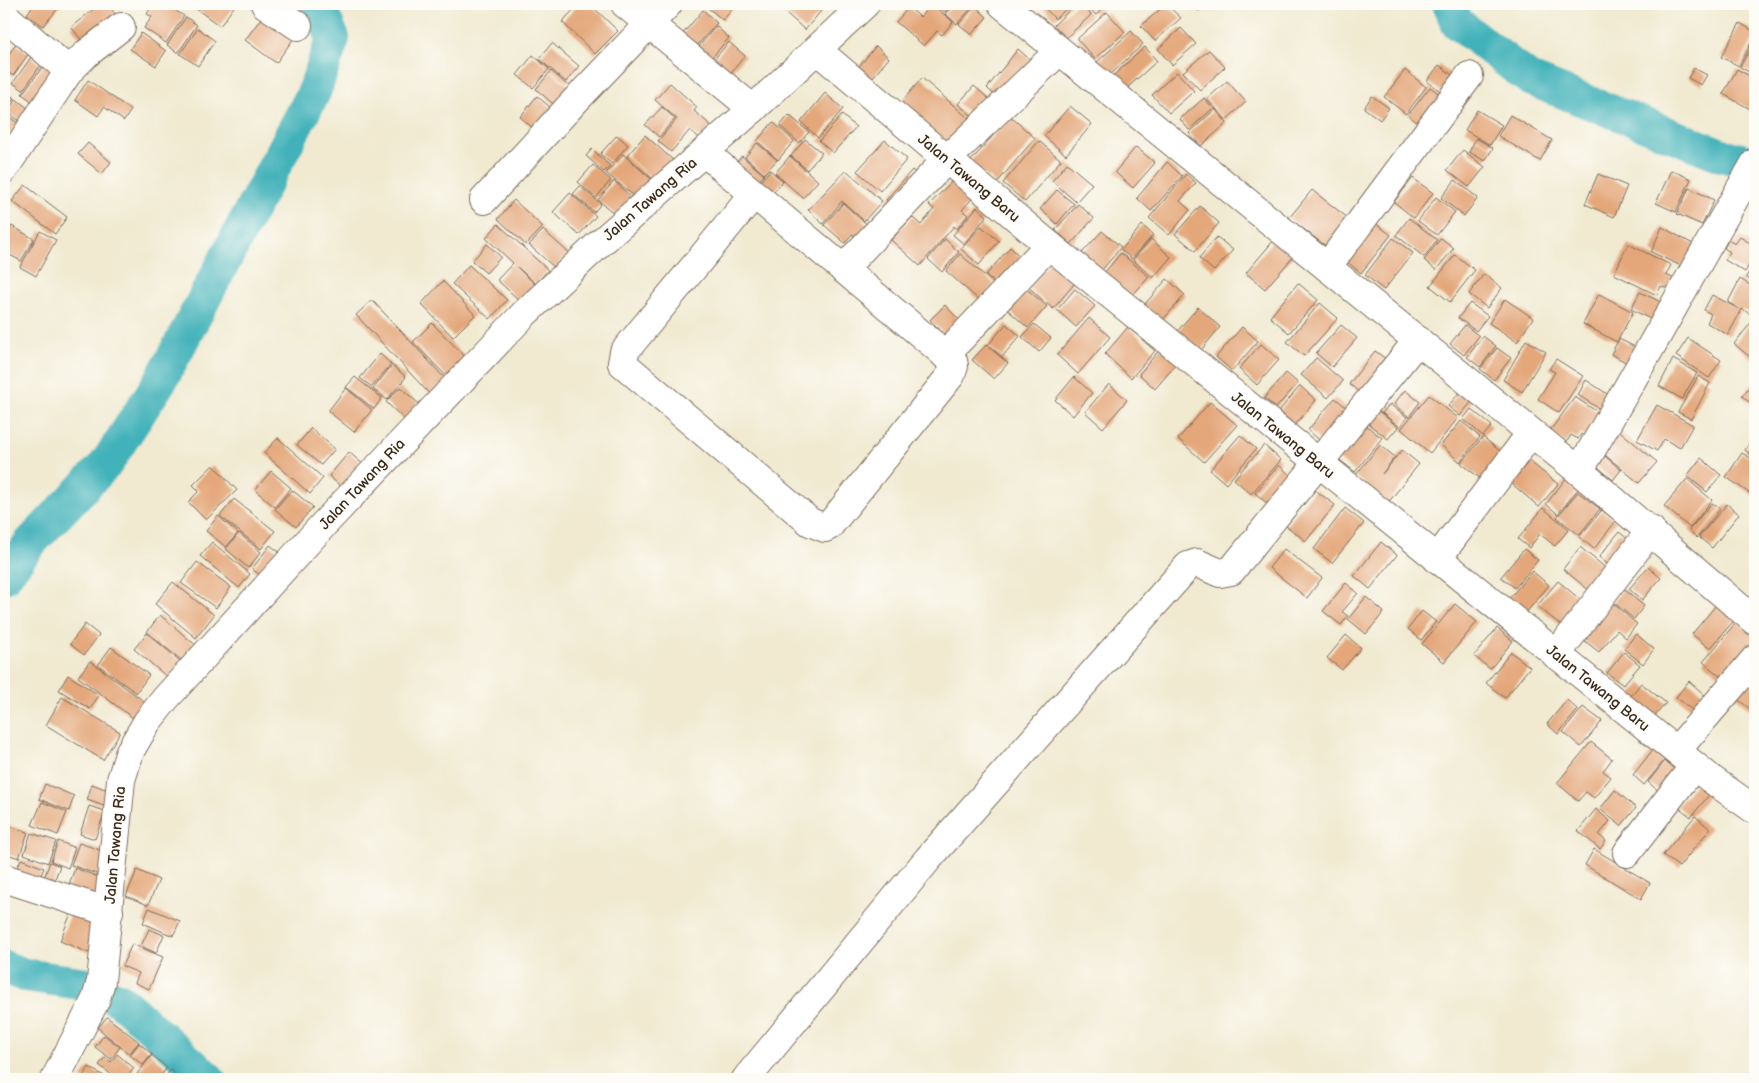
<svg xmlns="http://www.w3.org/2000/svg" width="1759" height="1083" font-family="'Balsamiq Sans',sans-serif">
  <rect width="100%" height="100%" fill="#fdfcf7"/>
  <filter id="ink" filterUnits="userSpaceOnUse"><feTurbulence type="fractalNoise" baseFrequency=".02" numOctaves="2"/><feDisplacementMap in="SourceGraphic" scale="10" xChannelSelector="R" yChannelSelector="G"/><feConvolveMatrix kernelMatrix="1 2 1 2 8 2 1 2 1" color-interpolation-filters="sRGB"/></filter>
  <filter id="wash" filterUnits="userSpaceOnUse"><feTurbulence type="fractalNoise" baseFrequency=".0096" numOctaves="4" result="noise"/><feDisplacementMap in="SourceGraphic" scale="20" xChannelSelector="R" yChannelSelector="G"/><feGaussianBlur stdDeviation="1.12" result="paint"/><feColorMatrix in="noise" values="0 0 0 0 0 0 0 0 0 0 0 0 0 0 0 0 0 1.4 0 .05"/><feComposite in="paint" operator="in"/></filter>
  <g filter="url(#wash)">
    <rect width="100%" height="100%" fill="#f1ead1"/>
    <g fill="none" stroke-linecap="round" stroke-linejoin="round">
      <g stroke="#42b2ba" stroke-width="34">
        <polyline points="1449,4 1457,23 1530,79 1724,156 1755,163"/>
        <polyline points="4,577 31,542 106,464 162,378 314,92 333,38 318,4"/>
        <polyline points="4,967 24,975 80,983 120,1000 209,1079"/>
      </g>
    </g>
    <g id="blocks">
      <g fill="#e4a77a">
        <polygon points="28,4 62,4 43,26 27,14 32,7"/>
        <polygon points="100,4 107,4 122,22 89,49 71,27"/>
        <polygon points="153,4 165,4 184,16 166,43 144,28 152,17 147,14"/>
        <polygon points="198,4 236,4 220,26 195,8"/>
        <polygon points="579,4 590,4 618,31 595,54 562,22"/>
        <polygon points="711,4 737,4 723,20 708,8"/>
        <polygon points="792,4 813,4 821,11 805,30 785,12"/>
        <polygon points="932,4 953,22 942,35 937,31 924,46 896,22 909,7 920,17"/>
        <polygon points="935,4 952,4 945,12"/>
        <polygon points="954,4 975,4 957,24 945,14"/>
        <polygon points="1041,4 1072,4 1055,19"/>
        <polygon points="1076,4 1082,4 1091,15 1066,38 1054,25"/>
        <polygon points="1086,4 1108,4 1096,15"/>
        <polygon points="1166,4 1181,18 1155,41 1141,26"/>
        <polygon points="1195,4 1216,4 1198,11"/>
        <polygon points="975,6 987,17 971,35 959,24"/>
        <polygon points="268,9 299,31 276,63 245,40"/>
        <polygon points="703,10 717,23 694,49 680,37"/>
        <polygon points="1107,12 1125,32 1095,59 1077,39"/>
        <polygon points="186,17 197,25 178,53 167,45"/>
        <polygon points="1740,23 1755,32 1755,36 1739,66 1721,57"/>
        <polygon points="716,26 729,38 708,62 695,51"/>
        <polygon points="198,28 215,41 198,66 180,54"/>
        <polygon points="1181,28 1196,44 1172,65 1158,49"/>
        <polygon points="1131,31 1143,44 1110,75 1097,62"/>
        <polygon points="141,33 166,51 156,66 130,49"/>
        <polygon points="729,42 745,56 726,78 710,64"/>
        <polygon points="552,43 579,66 566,82 539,59"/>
        <polygon points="16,44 29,53 13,76 4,69 4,61"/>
        <polygon points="876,46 889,58 868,83 855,71"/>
        <polygon points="1752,46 1755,47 1755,75 1740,67"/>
        <polygon points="1145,47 1157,61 1126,89 1114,75"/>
        <polygon points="1018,49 1035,64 1001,101 987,88"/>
        <polygon points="1209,50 1225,67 1200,90 1183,72"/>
        <polygon points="533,55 549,69 533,88 517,75"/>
        <polygon points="31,57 41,65 23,90 13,83"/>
        <polygon points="48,60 63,70 41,108 22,94"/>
        <polygon points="1439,65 1460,81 1448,97 1427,81"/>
        <polygon points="1694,68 1707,75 1701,85 1688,78"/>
        <polygon points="1737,69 1755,79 1755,103 1752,110 1723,94"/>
        <polygon points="1405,70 1426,87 1406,114 1384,97"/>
        <polygon points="551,71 574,91 559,109 536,89"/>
        <polygon points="1177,72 1194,91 1169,113 1152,95"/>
        <polygon points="922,78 975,124 950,153 897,107"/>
        <polygon points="88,80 131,110 124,121 104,107 98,116 75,100"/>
        <polygon points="1227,81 1246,102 1226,120 1207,99"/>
        <polygon points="670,83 697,107 694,111 713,127 702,140 690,130 671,152 658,141 677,119 655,100"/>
        <polygon points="974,86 994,103 978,121 958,104"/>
        <polygon points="1430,87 1446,99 1424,128 1408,115"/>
        <polygon points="4,90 14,98 5,111 4,110"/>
        <polygon points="825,93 843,109 818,138 801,122"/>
        <polygon points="537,96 558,114 541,135 520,117"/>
        <polygon points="1372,96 1389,108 1380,120 1364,108"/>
        <polygon points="1204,98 1213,108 1189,130 1180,119"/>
        <polygon points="16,99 33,112 24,124 7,112"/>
        <polygon points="1070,106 1092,124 1066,155 1044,136"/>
        <polygon points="662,107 675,119 659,137 645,125"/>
        <polygon points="1215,109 1227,123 1201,146 1189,133"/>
        <polygon points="1477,110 1502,125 1490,145 1465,130"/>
        <polygon points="4,113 27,130 17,144 4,134"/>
        <polygon points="789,115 809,132 799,143 780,126"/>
        <polygon points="842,115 856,127 833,153 819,141"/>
        <polygon points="1510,115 1552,140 1540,161 1498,136"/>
        <polygon points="1010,116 1035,138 996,184 970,162"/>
        <polygon points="773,122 794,141 778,160 757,141"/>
        <polygon points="617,135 628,145 612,164 600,154"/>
        <polygon points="645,135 674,161 656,182 627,156"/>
        <polygon points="1476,138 1493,148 1485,161 1469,152"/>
        <polygon points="805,139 822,153 807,170 791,156"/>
        <polygon points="885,140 907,159 880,191 857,171"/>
        <polygon points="1039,141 1061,160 1025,202 1003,183"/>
        <polygon points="88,143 111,162 102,174 78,154"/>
        <polygon points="757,143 777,160 764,174 745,157"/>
        <polygon points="1136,147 1155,163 1133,188 1115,172"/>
        <polygon points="592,149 610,166 604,172 586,156"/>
        <polygon points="1463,150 1485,167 1469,187 1447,170"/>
        <polygon points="623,154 651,179 635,197 606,173"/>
        <polygon points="742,156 764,175 751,189 730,170"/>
        <polygon points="790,156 818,181 803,198 775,173"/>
        <polygon points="1167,162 1182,176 1151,211 1137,198"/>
        <polygon points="1067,163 1092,184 1076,202 1052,181"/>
        <polygon points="593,165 611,180 596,198 578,182"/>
        <polygon points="770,170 783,181 766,201 753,190"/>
        <polygon points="846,170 882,201 864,221 842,201 823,224 808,210"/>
        <polygon points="912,170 923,179 897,209 886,200"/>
        <polygon points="1671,170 1691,179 1676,212 1656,203"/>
        <polygon points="1186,174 1196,183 1180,201 1190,210 1169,235 1149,218"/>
        <polygon points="1598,174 1627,186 1614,217 1585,204"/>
        <polygon points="957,176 977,193 962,210 968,215 957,229 954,226 920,266 891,240 912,217 921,225 934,209 929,205"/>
        <polygon points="1413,178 1433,193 1414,218 1394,202"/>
        <polygon points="1455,180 1478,198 1464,216 1441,198"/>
        <polygon points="614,181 631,197 616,215 598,200"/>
        <polygon points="25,185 67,217 55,234 12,201"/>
        <polygon points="580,186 601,204 594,212 573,194"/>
        <polygon points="1689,188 1714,200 1702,225 1677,214"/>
        <polygon points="1057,190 1074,204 1057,224 1040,209"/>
        <polygon points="1312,190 1353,222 1331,250 1289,218"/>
        <polygon points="570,193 596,216 579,235 553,212"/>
        <polygon points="1436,197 1455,212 1437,235 1418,221"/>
        <polygon points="514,200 543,227 526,245 498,219"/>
        <polygon points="843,203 870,227 859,240 852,234 845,243 824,225"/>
        <polygon points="1078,204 1094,218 1071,244 1055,230"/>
        <polygon points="1200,206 1219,223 1195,251 1175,234"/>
        <polygon points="977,207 987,216 964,244 953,235"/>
        <polygon points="1409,218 1437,240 1424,257 1396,235"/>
        <polygon points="1370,219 1391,235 1361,273 1341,257"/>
        <polygon points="498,224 548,270 536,284 517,267 535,284 520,301 497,280 513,263 486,238"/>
        <polygon points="1142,225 1153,235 1132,259 1121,250"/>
        <polygon points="12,226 34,239 21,261 4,252 4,241"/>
        <polygon points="981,226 999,241 979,265 961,249"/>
        <polygon points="1662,227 1702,249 1692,271 1651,252"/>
        <polygon points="543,230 569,253 555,268 529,245"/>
        <polygon points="40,231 56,240 36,276 20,267"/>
        <polygon points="1102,231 1121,247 1102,270 1082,253"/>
        <polygon points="1217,237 1233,250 1214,271 1199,258"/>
        <polygon points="1740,237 1755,246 1755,255 1745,272 1725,260 1730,252 1724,248 1728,240 1735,244"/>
        <polygon points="1393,238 1413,253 1384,290 1365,275"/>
        <polygon points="1441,238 1454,248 1436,270 1424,260"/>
        <polygon points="945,239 959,252 942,272 928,259"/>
        <polygon points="1151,239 1171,257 1153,278 1133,260"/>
        <polygon points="1274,240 1293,257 1265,289 1246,273"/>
        <polygon points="487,244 501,257 486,273 472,261"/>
        <polygon points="1628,244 1671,265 1666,275 1675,279 1670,290 1661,286 1657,295 1614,274"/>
        <polygon points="1010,247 1025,261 1002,288 986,275"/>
        <polygon points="1121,253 1149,277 1131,297 1104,273"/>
        <polygon points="960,254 994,284 980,301 946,271"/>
        <polygon points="1455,255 1475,270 1450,302 1430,286"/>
        <polygon points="1050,262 1074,284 1053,309 1028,287"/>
        <polygon points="1755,262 1755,283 1746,277"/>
        <polygon points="469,265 507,300 490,319 452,284"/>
        <polygon points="1484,274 1502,288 1487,308 1469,294"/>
        <polygon points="1167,279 1185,295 1162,321 1144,305"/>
        <polygon points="1740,279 1755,288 1755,317 1742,309 1728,335 1707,323 1711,314 1704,310 1712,295 1739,309 1728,302"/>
        <polygon points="443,281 475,315 453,337 421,304"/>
        <polygon points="1018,282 1047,306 1028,328 1000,303"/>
        <polygon points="1298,283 1318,300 1289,333 1270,317"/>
        <polygon points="1075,289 1095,306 1076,327 1057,310"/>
        <polygon points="1640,292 1667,305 1658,323 1631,309"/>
        <polygon points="1599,294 1633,312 1617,342 1583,324"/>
        <polygon points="1505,299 1533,318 1517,342 1489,323"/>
        <polygon points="372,300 453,387 437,402 356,315"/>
        <polygon points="1320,303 1338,318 1304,356 1287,342"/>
        <polygon points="1470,303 1488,316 1476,331 1458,318"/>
        <polygon points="945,305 964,325 950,340 930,320"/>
        <polygon points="1198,307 1220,327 1197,355 1174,335"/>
        <polygon points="1089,318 1110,337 1078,374 1057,355"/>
        <polygon points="1754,319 1755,320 1754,360 1734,344"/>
        <polygon points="432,323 472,364 453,383 413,342"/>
        <polygon points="1006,324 1020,336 1002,357 988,345"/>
        <polygon points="1034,324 1051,338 1039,352 1022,337"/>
        <polygon points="1341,325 1357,338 1332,367 1316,353"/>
        <polygon points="1465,325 1479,336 1464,355 1450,344"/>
        <polygon points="1128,327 1155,351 1131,378 1105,354"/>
        <polygon points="1242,327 1258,341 1232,371 1216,357"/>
        <polygon points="1483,336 1496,346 1480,367 1467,357"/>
        <polygon points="1688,338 1721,360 1709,378 1676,356"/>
        <polygon points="1619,339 1637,348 1629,364 1611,354"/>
        <polygon points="1526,340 1546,352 1522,392 1503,380"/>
        <polygon points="1261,344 1279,360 1257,385 1239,369"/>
        <polygon points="986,345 1008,363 994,379 972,360"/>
        <polygon points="1162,347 1178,362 1155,389 1139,374"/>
        <polygon points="1497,348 1511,358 1494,380 1480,369"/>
        <polygon points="1375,351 1393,364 1367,398 1349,384"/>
        <polygon points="380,354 391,364 372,387 360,378"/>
        <polygon points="1316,358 1343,381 1328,398 1301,375"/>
        <polygon points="1556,359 1583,376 1559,413 1538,399 1555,372 1549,369"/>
        <polygon points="1673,359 1697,373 1682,399 1659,386"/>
        <polygon points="392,365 406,377 387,400 373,389"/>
        <polygon points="1286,373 1298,383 1276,408 1264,398"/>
        <polygon points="1698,376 1710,383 1691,419 1678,412"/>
        <polygon points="355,377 382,398 374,409 346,387"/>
        <polygon points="1074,377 1092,393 1073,416 1055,400"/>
        <polygon points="1586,380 1612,397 1603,411 1578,395"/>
        <polygon points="1755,380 1755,407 1742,396"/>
        <polygon points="1109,384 1127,400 1103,428 1085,412"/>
        <polygon points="1300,386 1316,400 1295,425 1279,411"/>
        <polygon points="400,387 426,410 411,426 386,402"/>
        <polygon points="346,388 372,410 354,432 328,411"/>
        <polygon points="1405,390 1420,402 1409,417 1394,404"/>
        <polygon points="1461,391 1473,400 1460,416 1448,406"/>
        <polygon points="1429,395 1458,418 1430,453 1401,429"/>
        <polygon points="1575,397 1606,418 1591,441 1581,434 1578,439 1571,435 1566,443 1549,432"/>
        <polygon points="1335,398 1353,413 1325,445 1308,430"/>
        <polygon points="1210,402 1237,425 1204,462 1178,439"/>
        <polygon points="1390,404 1407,417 1400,427 1382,413"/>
        <polygon points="1657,405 1693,425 1680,448 1664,439 1657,451 1637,440"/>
        <polygon points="1376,409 1398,427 1388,439 1366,422"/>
        <polygon points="1471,409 1492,426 1483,436 1463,419"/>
        <polygon points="1461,421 1480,437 1460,462 1441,445"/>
        <polygon points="1363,423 1382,438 1355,472 1336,457"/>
        <polygon points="311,428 335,449 321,465 297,445"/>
        <polygon points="1616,428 1657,462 1639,483 1599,450"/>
        <polygon points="1240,435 1256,449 1226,484 1210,470"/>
        <polygon points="1755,435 1755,458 1745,450"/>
        <polygon points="1483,437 1501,452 1490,465 1498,472 1488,485 1461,463"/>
        <polygon points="278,438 323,478 310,494 264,453"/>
        <polygon points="1264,445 1281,460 1251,494 1234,479"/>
        <polygon points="1380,445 1395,457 1382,474 1402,450 1419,464 1387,504 1355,476"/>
        <polygon points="1599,451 1621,470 1613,480 1591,461"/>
        <polygon points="349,452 366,467 346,491 329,476"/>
        <polygon points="1742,453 1755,461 1755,489 1752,495 1726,477"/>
        <polygon points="1701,458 1721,475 1707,492 1687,476"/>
        <polygon points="1529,461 1558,484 1539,507 1511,483"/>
        <polygon points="213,465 237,490 206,520 188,502 199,491 193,485"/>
        <polygon points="1279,465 1293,478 1270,506 1255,493"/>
        <polygon points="271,471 291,488 275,507 255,490"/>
        <polygon points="1568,476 1580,487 1558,514 1546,504"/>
        <polygon points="1687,479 1712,500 1690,528 1664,506"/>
        <polygon points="292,490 313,507 296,527 275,509"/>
        <polygon points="1315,490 1335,505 1306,541 1286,526"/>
        <polygon points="1578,492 1600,509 1579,535 1557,517"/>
        <polygon points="234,499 275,531 261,549 220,516"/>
        <polygon points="1712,503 1720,509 1697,538 1689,530"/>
        <polygon points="1727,504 1739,514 1712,548 1699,537"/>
        <polygon points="1345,508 1364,523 1332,563 1314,549"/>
        <polygon points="1543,508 1569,529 1555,546 1540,534 1529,548 1518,539"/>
        <polygon points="1602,510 1616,521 1594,549 1579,537"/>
        <polygon points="218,516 238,533 226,547 206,531"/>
        <polygon points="1619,532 1638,547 1617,572 1599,557"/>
        <polygon points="239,533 261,552 248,568 226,549"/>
        <polygon points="212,542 250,574 239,588 200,556"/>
        <polygon points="1381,542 1397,555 1370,589 1354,576"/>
        <polygon points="270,545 286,557 268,581 252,569"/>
        <polygon points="1580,547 1613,574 1596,596 1563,569"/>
        <polygon points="1284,549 1322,578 1307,598 1269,568"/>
        <polygon points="1524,549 1538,560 1515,588 1501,577"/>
        <polygon points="197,562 231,587 216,608 181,583"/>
        <polygon points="1648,567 1661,578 1642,600 1629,589"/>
        <polygon points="1532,571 1549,585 1525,614 1508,600"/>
        <polygon points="1558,581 1582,601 1562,626 1537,606"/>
        <polygon points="173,582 214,615 196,638 155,604"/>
        <polygon points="1346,583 1358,593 1342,612 1348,616 1341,625 1323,611"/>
        <polygon points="1624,589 1644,606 1634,619 1613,602"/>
        <polygon points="1366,597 1384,612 1366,634 1348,619"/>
        <polygon points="1611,602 1637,624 1626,638 1617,630 1599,652 1581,638"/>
        <polygon points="1455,604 1477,622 1444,662 1422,644"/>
        <polygon points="1717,604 1735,619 1710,649 1692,634"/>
        <polygon points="1422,611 1436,622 1421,640 1408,629"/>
        <polygon points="160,615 204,652 191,668 147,632"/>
        <polygon points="1737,621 1755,636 1755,649 1728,683 1703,662"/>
        <polygon points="85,624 99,635 84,655 70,644"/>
        <polygon points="1497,628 1513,641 1490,669 1474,656"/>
        <polygon points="147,633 186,666 173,682 134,649"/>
        <polygon points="1636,634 1654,649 1643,664 1624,649"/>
        <polygon points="1346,635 1361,648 1342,670 1327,658"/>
        <polygon points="111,647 149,675 136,693 98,665"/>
        <polygon points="1511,652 1530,667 1505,698 1486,683"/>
        <polygon points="1624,652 1640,665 1623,685 1607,673"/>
        <polygon points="90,661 149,705 137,721 78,677"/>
        <polygon points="1755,673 1755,702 1750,709 1735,697"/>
        <polygon points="68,675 99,695 90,709 59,690"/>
        <polygon points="1689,681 1708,698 1696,713 1676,697"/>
        <polygon points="1641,683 1666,703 1654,717 1630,697"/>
        <polygon points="62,697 120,732 103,760 46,725"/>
        <polygon points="1567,700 1578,710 1558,734 1547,724"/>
        <polygon points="1583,707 1602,721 1581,747 1563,732"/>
        <polygon points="1591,742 1612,759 1603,771 1611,777 1594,798 1586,792 1578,801 1557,783"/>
        <polygon points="1655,747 1667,757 1644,785 1633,775"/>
        <polygon points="1665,761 1679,773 1662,794 1648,782"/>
        <polygon points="45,784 74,796 69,811 39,799"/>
        <polygon points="92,784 113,792 107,807 87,800"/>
        <polygon points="1695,784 1709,795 1691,817 1677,806"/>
        <polygon points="1615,790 1636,808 1621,826 1600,809"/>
        <polygon points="42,802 67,812 58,835 32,825"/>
        <polygon points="89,806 105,811 95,839 80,834"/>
        <polygon points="1596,809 1610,821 1599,835 1606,841 1600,849 1578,831"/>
        <polygon points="1695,816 1710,829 1679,867 1663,855"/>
        <polygon points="4,824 28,832 19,858 4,853"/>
        <polygon points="31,833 56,841 48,863 24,854"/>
        <polygon points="58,841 75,848 68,868 51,861"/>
        <polygon points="79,843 112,854 108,878 71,865"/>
        <polygon points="1594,849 1650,883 1641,899 1585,865"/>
        <polygon points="21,859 44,868 37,884 14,875"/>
        <polygon points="50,862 60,866 51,889 41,886"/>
        <polygon points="75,868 109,881 101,903 67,890"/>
        <polygon points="137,870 159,880 148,905 126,896"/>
        <polygon points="75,903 104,914 89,953 60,941"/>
        <polygon points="149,908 180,921 173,936 143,923"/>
        <polygon points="149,929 164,935 156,953 141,946"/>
        <polygon points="132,944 163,957 149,989 135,983 139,973 122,966"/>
        <polygon points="107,1017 139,1042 129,1054 98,1028"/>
        <polygon points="104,1035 120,1047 111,1059 95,1047"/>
        <polygon points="139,1043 152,1054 143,1065 130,1055"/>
        <polygon points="117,1054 134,1068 126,1079 117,1079 99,1065 105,1057 111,1062"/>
        <polygon points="152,1055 167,1068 158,1079 144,1079 137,1074"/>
        <polygon points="89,1067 109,1079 81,1079"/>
        <polygon points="171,1070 181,1079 162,1079"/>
      </g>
    </g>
  </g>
  <g filter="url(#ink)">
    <use href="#blocks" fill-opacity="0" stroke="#7b6d5d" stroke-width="1"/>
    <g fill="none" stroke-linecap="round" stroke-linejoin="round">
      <defs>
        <g id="minor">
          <polyline points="265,4 298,26"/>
          <polyline points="625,4 753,109"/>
          <polyline points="1002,4 1579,471 1755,621"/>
          <polyline points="4,15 69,71"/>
          <polyline points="817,50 1049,245 1711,779 1755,810"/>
          <polyline points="704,152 953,361 954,366 951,375 829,526 825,528 810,522 622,363 624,352 754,194"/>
          <polyline points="4,169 69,71 86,54 121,27"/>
          <polyline points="484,200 574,102 668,4"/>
          <polyline points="1327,267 1469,76"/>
          <polyline points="843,269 947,159 1059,51"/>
          <polyline points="945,355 1049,245"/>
          <path d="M1579 471C1640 369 1696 265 1755 163"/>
          <polyline points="1437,559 1531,433"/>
          <polyline points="1556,655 1651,530"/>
          <polyline points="1676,751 1755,659"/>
          <polyline points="1627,853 1694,766"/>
          <polyline points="4,878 109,912"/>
          <polyline points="55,1079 96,999 101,981 121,780 130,751 147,722 166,698 324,524 524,314 598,245 753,109 865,4"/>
          <polyline points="746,1079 928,859 1188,566 1197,563 1220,573 1231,571 1418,340"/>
        </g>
      </defs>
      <use href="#minor" stroke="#7b6d5d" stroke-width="30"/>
      <use href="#minor" stroke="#fff" stroke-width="28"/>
    </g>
  </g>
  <g text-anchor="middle" stroke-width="4.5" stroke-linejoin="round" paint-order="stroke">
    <g font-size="15" fill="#3b2a1e" stroke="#fdfcf7">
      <text transform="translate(969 178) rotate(40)" y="5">Jalan Tawang Baru</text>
      <text transform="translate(650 199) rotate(-41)" y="5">Jalan Tawang Ria</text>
      <text transform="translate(1283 435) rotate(39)" y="5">Jalan Tawang Baru</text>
      <text transform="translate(362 484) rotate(-47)" y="5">Jalan Tawang Ria</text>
      <text transform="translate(1598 688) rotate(39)" y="5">Jalan Tawang Baru</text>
      <text transform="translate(115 845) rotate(-85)" y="5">Jalan Tawang Ria</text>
    </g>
  </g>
  <rect width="1759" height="1083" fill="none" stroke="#fdfcf7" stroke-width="20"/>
</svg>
